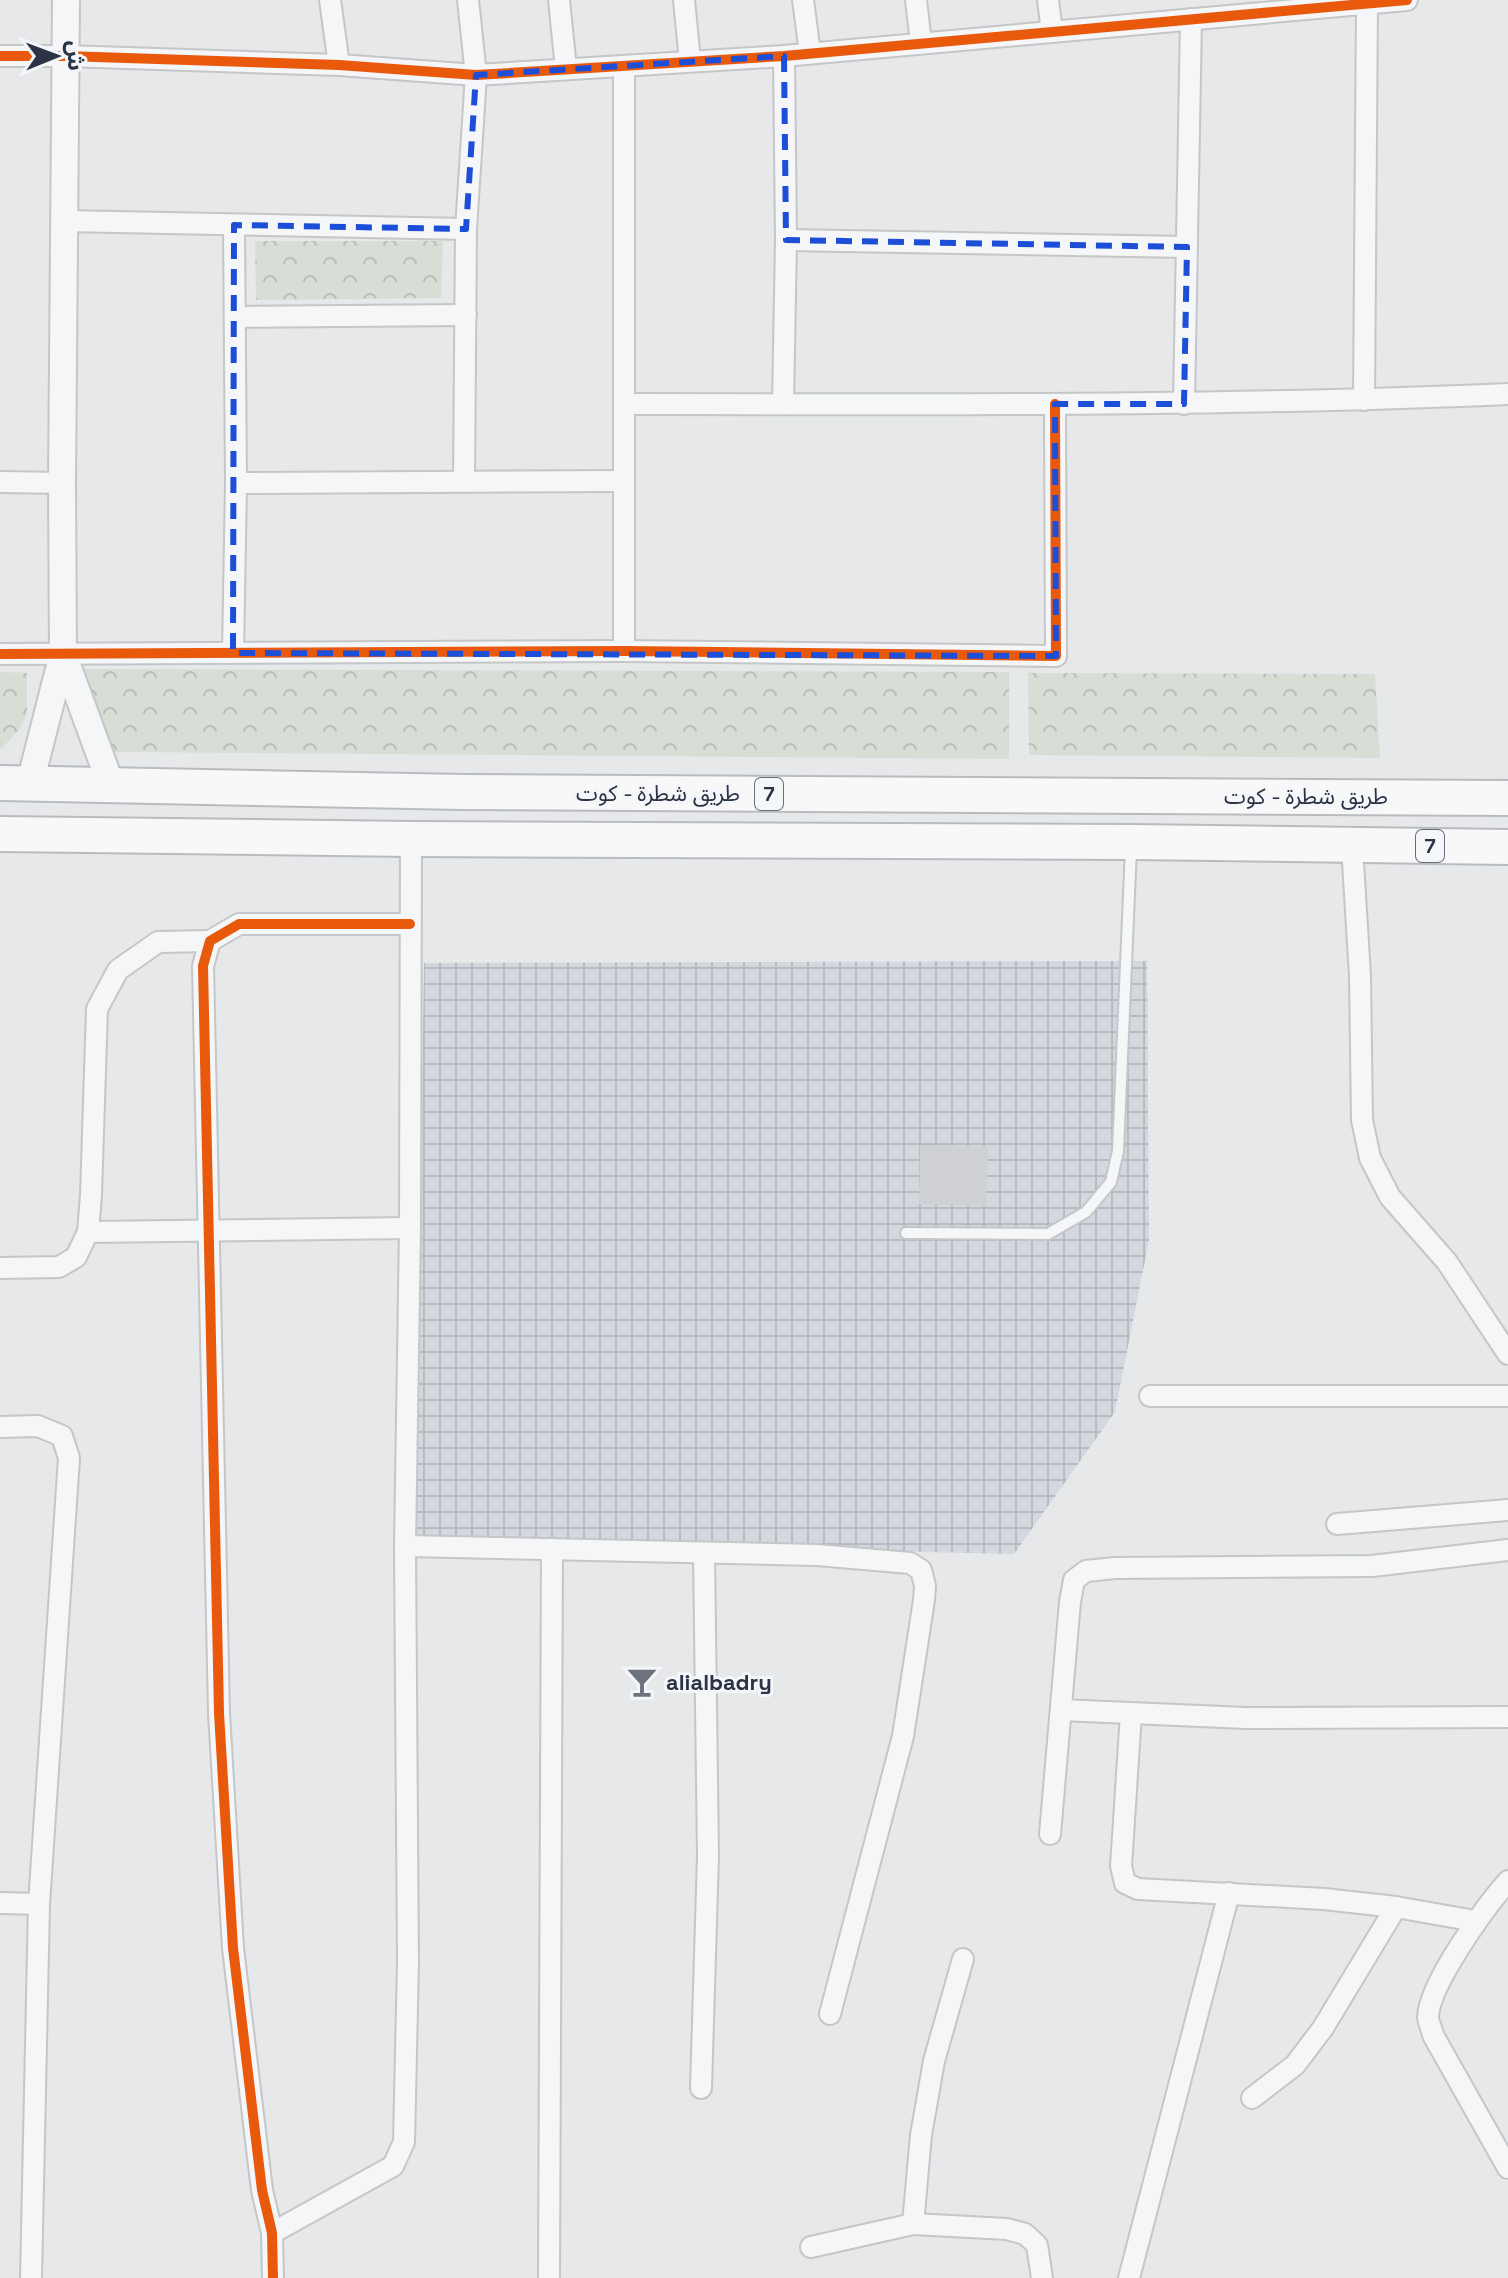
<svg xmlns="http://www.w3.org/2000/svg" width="1508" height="2278" font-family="'Space Grotesk','Noto Sans Arabic',sans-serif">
  <defs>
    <pattern id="industrial-grid" width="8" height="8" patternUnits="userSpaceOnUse" patternTransform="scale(2)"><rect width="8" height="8" fill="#d4d7dd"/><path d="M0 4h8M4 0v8" fill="none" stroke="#b6b9bf"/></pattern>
    <pattern id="park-crowns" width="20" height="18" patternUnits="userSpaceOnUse" patternTransform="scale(2)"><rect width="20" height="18" fill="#d6ded6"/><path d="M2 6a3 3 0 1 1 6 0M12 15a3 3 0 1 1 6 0" fill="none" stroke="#b8bfb9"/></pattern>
  </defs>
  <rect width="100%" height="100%" fill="#e6e8ea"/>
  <polygon fill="url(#industrial-grid)" points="1147,961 1149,1240 1115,1412 1014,1554 416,1541 424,963"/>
  <g fill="url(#park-crowns)">
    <polygon points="255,241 443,241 441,298 256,300"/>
    <polygon points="85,669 1009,672 1009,759 116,752 101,743 91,715"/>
    <polygon points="0,672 27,673 27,715 18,731 2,748 0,748"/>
    <polygon points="1028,673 1375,674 1380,758 1029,755"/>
  </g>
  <polygon fill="#ced0d3" points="920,1145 988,1147 986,1206 919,1204"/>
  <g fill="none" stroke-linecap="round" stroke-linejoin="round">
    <defs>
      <polyline id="service" points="906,1233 1048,1234 1086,1212 1111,1182 1118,1151 1131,848"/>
      <g id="minor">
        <polyline points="330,0 339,65"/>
        <polyline points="559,0 566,69"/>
        <polyline points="684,0 690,61"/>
        <polyline points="803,0 810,53"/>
        <polyline points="916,0 921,43"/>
        <polyline points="1048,0 1052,32"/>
        <polyline points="0,56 65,56 339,65 476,75 784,56 1407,0"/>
        <polyline points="64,221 466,229"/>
        <polyline points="786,240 1187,247"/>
        <polyline points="236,317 466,315"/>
        <polyline points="1364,400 1367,4"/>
        <path d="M624 404C919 404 1213 407 1508 394"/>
        <polyline points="783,404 786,240 784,56"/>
        <polyline points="1184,404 1191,19"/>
        <polyline points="0,482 62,483"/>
        <polyline points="464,482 466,229 476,75 468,0"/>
        <polyline points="236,483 624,481"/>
        <polyline points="624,651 624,66"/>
        <polyline points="233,653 236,483 234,225"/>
        <polyline points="0,654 624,651 1056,656 1055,404"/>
        <polyline points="1352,846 1360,976 1362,1120 1370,1158 1390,1197 1447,1262 1508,1354"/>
        <polyline points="88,1232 410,1228"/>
        <polyline points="0,1268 59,1267 76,1257 88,1232 91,1195 97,1009 118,970 158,942 210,941"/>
        <polyline points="1150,1396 1508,1396"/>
        <polyline points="0,1427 38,1426 62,1436 69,1458 39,1904 31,2278"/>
        <polyline points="1337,1524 1508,1510"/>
        <polyline points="405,1546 817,1555 910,1563 921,1570 925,1586 924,1600 903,1736 830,2014"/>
        <polyline points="1061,1710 1246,1718 1508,1717"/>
        <polyline points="1131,1714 1121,1866 1125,1883 1138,1889 1324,1899 1396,1907 1475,1921"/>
        <polyline points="1050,1834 1070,1602 1074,1580 1086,1571 1115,1568 1372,1566 1508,1550"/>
        <path d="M1508 1881C1486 1906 1429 1984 1428 2017 1428 2022 1432 2029 1433 2035L1508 2168"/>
        <polyline points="0,1903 39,1904"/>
        <polyline points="701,2088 708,1856 704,1553"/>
        <polyline points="1252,2098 1295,2065 1323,2028 1396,1907"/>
        <polyline points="913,2224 921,2135 934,2061 963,1959"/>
        <polyline points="272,2233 393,2166 404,2142 408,1962 405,1546 410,1228 411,839"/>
        <polyline points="811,2247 913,2224 1007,2229 1025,2234 1037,2245 1042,2278"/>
        <polyline points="273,2278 272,2233 262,2190 233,1948 219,1713 203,966 210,941 239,924 410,924"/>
        <polyline points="549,2278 552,1549"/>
        <polyline points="1129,2278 1229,1893"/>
      </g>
      <g id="tertiary">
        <polyline points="63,654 111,785"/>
        <polyline points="30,783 63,654 62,483 66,0"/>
      </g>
      <g id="trunk">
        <polyline points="0,783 463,792 1508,798"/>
        <polyline points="0,834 411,839 1132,842 1508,847"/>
      </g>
    </defs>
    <use href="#service" stroke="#c4c6c8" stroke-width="14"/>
    <use href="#minor" stroke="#c4c6c8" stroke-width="24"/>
    <use href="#tertiary" stroke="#c4c6c8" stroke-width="30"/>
    <use href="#trunk" stroke="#b8bbbf" stroke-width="38"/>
    <use href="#service" stroke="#f5f6f7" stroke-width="10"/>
    <use href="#minor" stroke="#f5f6f7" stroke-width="20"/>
    <use href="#tertiary" stroke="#f5f6f7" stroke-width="26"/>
    <use href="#trunk" stroke="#f8f8f8" stroke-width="34"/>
    <defs>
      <g id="cycleway">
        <polyline points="0,56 65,56 339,65 476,75 784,56 1407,0"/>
        <polyline points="0,654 624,651 1056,656 1055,404"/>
        <polyline points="273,2278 272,2233 262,2190 233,1948 219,1713 203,966 210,941 239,924 410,924"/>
      </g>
    </defs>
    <use href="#cycleway" stroke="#f4f6f9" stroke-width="15"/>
    <use href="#cycleway" stroke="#e8590c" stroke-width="10"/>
  </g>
  <path fill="none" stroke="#1d4ed8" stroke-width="6" stroke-dasharray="16 10" stroke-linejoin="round" d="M784 56 786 240 1187 247 1184 404H1055L1056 656 233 653 234 225 466 229 476 75Z"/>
  <defs>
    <symbol id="bar-bare" viewBox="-9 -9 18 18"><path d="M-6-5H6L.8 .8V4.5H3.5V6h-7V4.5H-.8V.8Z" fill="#6c737f" stroke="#f4f6f9" stroke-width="2.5" paint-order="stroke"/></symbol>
  </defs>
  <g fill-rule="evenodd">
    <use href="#bar-bare" x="620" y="1660" width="44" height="44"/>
  </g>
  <g text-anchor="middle" stroke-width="6" stroke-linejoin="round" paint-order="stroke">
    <g fill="#f4f6f9" stroke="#676e7b" stroke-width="2">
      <rect x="755" y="778" width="28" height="32" rx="6"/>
      <rect x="1416" y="830" width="28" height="32" rx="6"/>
    </g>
    <g font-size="20" font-weight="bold" fill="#2b3445">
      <text x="769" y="801">7</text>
      <text x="1430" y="853">7</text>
    </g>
    <g font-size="22" fill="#2b3445" stroke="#f4f6f9">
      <text x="658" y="801">طريق شطرة - كوت</text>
      <text x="1306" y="804">طريق شطرة - كوت</text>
    </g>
    <g font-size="22" font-weight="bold" fill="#2b3445" stroke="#f4f6f9" text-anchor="start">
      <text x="666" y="1690">alialbadry</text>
    </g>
  </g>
  <g transform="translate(56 56) rotate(89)" stroke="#f4f6f9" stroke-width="6" paint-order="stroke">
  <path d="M0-6L14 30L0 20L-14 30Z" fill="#2b3445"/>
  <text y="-12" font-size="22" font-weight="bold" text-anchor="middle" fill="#2b3445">ش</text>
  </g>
</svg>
